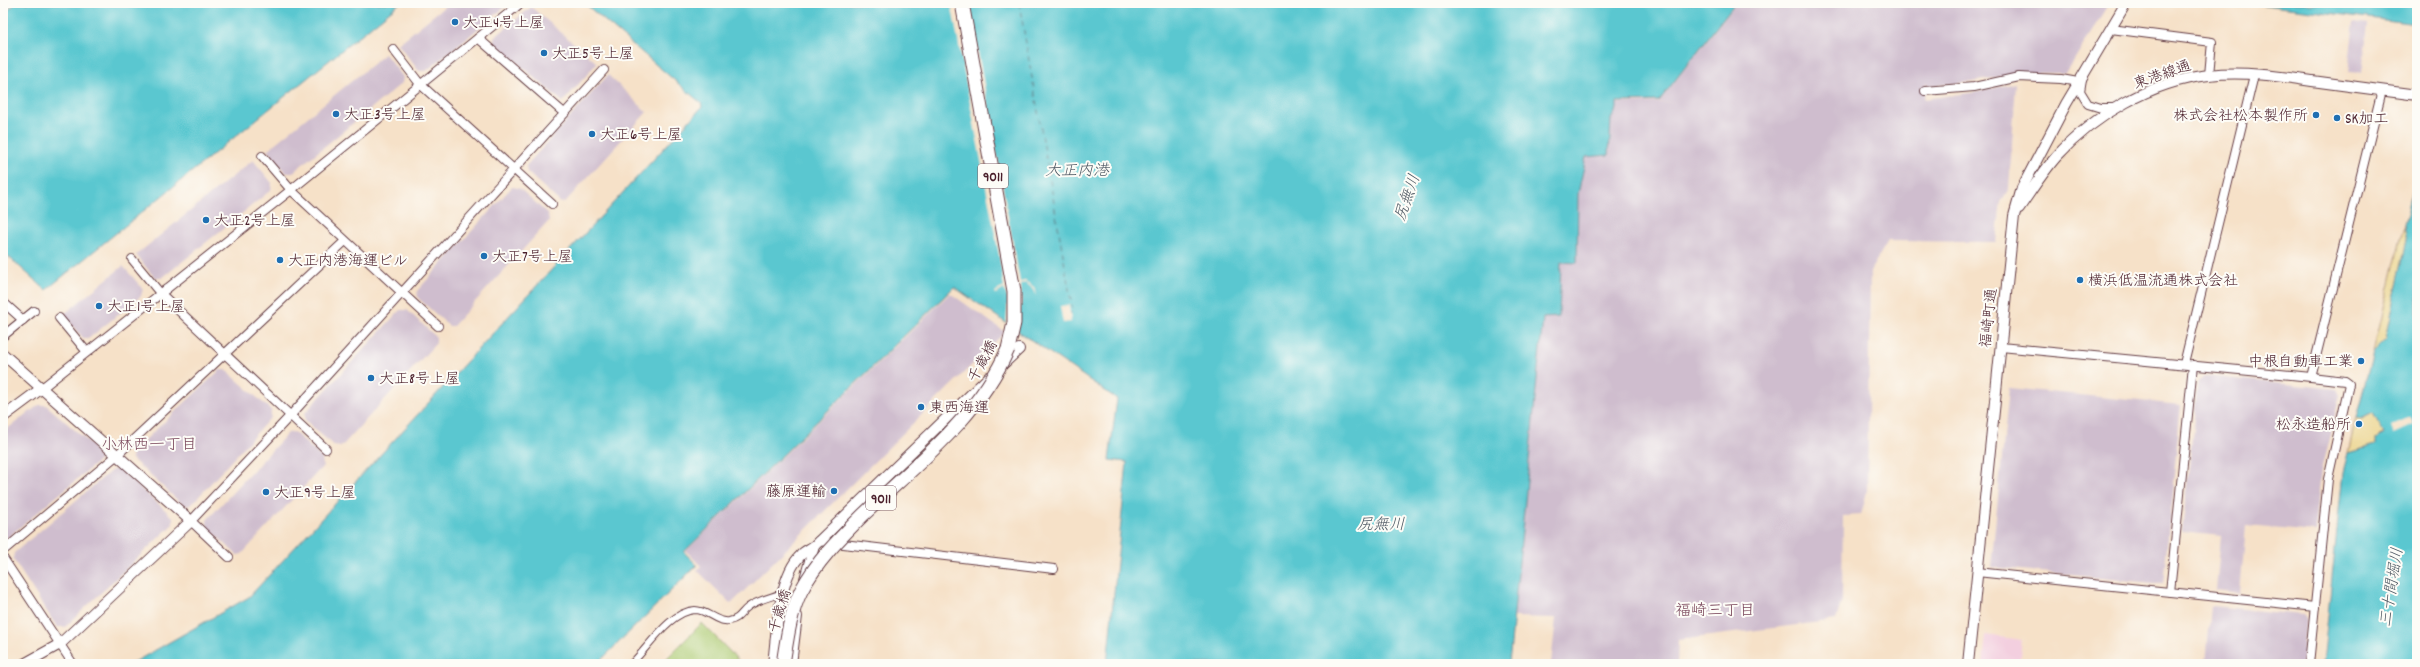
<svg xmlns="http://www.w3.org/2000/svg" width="2420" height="667" font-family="Dekko,'Klee One',sans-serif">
  <rect width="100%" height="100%" fill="#fdfcf7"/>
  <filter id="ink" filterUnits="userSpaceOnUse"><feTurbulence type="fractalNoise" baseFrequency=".025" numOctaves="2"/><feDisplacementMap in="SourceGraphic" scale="8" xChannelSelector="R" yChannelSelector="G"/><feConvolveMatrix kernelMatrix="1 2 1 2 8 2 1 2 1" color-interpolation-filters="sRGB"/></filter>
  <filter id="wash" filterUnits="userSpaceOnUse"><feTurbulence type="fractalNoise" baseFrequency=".012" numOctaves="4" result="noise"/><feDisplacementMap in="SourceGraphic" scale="16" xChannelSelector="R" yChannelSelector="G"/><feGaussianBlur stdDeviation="0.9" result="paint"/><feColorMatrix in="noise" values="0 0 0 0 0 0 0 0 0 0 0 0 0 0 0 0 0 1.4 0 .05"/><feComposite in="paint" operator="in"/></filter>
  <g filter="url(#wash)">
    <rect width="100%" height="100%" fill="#f6e1c8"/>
    <polygon fill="#f3cfdf" points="1986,635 2022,640 2019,664 1983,664"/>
    <g fill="#cfbdce">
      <polygon points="449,3 510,3 426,71 419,71 398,44"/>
      <polygon points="1736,3 2109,3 2068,70 2063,73 2017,73 1973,82 1929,86 1926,83 1924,99 1977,92 2016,83 2009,188 2001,202 1996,242 1888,241 1870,271 1867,491 1861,515 1843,516 1842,600 1836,620 1678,640 1677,664 1551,664 1556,618 1514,617 1543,318 1559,317 1561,262 1577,263 1578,194 1586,157 1609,155 1611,119 1617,109 1617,103 1680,102 1659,102"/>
      <polygon points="531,7 597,63 563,102 494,43 494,38"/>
      <polygon points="2354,22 2368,24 2362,73 2348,72"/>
      <polygon points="385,54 403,77 402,83 292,173 286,173 267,150"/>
      <polygon points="608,75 647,112 566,201 561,203 527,172 526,166"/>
      <polygon points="253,160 272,183 271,190 162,278 155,278 136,255"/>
      <polygon points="512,187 519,188 548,214 549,221 453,326 449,326 418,298 417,291"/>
      <polygon points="123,266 143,289 141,296 88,339 84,339 63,315"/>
      <polygon points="950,293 1005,332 731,604 697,570 701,566 686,551"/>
      <polygon points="400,310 407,310 436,337 436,343 341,447 334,446 305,420 305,413"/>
      <polygon points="220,370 226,370 271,410 271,417 191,505 184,506 132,459 131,453"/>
      <polygon points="2204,376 2337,389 2340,395 2321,470 2315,532 2246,526 2240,593 2216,590 2221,536 2182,532 2198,381"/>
      <polygon points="2009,388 2181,405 2163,584 1991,567"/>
      <polygon points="39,405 46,405 91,444 100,460 6,539 3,539 3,432"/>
      <polygon points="294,432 322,458 323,466 242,554 237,555 207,527 207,520 288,433"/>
      <polygon points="119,469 173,517 173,524 65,627 57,627 13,559 14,553 112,470"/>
      <polygon points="2211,606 2302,615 2306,620 2302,664 2206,664"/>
    </g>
    <polygon fill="#acca71" stroke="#7b744e" points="702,623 741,663 740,664 667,664 664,661"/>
    <g fill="#eeda9e" stroke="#9c7c64">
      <polygon points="2404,225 2407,240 2387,330 2388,338 2373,353"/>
      <polygon points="2373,413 2383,430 2378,437 2376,445 2348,453 2356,418 2361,419"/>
    </g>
    <g fill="#5ac7d0" stroke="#52737e">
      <polygon points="16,3 400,3 46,290 3,252 3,14"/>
      <polygon points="584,3 1735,3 1659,101 1617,102 1617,109 1611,119 1609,155 1586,157 1578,194 1577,263 1561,262 1559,317 1543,318 1509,664 1107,664 1127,462 1109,460 1117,399 954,287 684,552 697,565 597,664 131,664 249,597 702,107 701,103"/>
      <polygon points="2248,3 2417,3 2417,24"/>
      <polygon points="2417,175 2417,664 2323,664 2343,472 2348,453 2376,445 2376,439 2383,432 2373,413 2361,419 2356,418 2373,353 2388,338 2387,330 2407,240 2404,225"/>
    </g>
    <g fill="#f6e1c8">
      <polygon points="951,3 969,3 1020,282 1025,281 1034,287 1036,296 1032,288 1026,283 1021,284 1021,305 1017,333 1006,325 1008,299 1004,289 996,294 995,292 1004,287 999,255"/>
      <polygon points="1069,305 1071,322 1063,323 1060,306"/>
      <polygon points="2410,418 2414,425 2394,434 2391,426"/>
    </g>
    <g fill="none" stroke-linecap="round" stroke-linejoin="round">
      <polyline stroke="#505a65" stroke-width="1" stroke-dasharray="5 4" stroke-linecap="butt" points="1019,3 1073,312 1070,313"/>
    </g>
  </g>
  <g filter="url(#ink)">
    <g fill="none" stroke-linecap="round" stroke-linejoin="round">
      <defs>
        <path id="pedestrian" d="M631 664C648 648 670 611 695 610 708 610 716 623 729 621 740 619 741 612 748 607 757 600 772 597 782 593"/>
        <g id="minor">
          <polyline points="2111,29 2212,42 2209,75"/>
          <polyline points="478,38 564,113"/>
          <polyline points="393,49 420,84 552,204"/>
          <polyline points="2082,79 2080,91 2088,104 2101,108 2116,108"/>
          <polyline points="1925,91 1974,87 2019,77 2061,79 2078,82"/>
          <polyline points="262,156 291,190 438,326"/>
          <polyline points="132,259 160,293 326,449"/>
          <polyline points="3,302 23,320"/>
          <polyline points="59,318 87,352"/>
          <polyline points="3,336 34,311"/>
          <polyline points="2001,347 2311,377 2345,381 2349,384 2328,479 2309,664"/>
          <polyline points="2184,364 2254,75"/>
          <polyline points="2311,377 2382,90"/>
          <polyline points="42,388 291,190 521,3"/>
          <polyline points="818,541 1054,569"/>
          <polyline points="3,551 116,456 345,241"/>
          <polyline points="229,557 191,521 290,416 604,70"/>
          <polyline points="3,558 73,664"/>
          <polyline points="1977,572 2315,607"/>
          <polyline points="2170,592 2193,365"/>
        </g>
        <g id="tertiary">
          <path d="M2019 208C2031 191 2042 173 2056 157 2094 115 2152 81 2209 75 2242 71 2278 76 2312 81 2347 86 2382 90 2417 95"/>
          <polyline points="3,354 191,521 60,644 24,664"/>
          <polyline points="1003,364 1019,349"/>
          <polyline points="3,417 42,388"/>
          <polyline points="805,579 814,546"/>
          <path d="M773 664C777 633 778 577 801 555 804 551 810 549 814 546L989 377"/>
          <polyline points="791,664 797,616"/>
          <polyline points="1968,664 2014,216 2022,188 2066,104 2126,3"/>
        </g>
        <polyline id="primary" points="962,3 1014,291 1014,323 1008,349"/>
      </defs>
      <use href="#pedestrian" stroke="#643c43" stroke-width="8"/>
      <use href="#minor" stroke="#643c43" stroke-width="10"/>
      <use href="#tertiary" stroke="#643c43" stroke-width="12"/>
      <use href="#primary" stroke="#643c43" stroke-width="15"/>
      <use href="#pedestrian" stroke="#fff" stroke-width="6"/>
      <use href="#minor" stroke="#fff" stroke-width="8"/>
      <use href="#tertiary" stroke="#fff" stroke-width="10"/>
      <use href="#primary" stroke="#fff" stroke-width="13"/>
      <defs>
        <path id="primary-bridge" d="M783 664C787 639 790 613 801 591 816 562 839 539 862 516 915 465 978 418 1008 349"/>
      </defs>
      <use href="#primary-bridge" stroke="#643c43" stroke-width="15" stroke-linecap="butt"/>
      <use href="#primary-bridge" stroke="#fff" stroke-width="13"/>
    </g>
  </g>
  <g fill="#1f6fb2" stroke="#fdfcf7" stroke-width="1.5">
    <circle cx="455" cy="22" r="4"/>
    <circle cx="544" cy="53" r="4"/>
    <circle cx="336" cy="114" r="4"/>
    <circle cx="2316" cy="115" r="4"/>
    <circle cx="2337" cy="118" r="4"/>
    <circle cx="592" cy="134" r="4"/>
    <circle cx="206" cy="220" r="4"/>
    <circle cx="484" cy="256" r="4"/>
    <circle cx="280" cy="260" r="4"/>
    <circle cx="2080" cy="280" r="4"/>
    <circle cx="99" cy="306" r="4"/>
    <circle cx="2361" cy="361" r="4"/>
    <circle cx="371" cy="378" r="4"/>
    <circle cx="921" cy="407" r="4"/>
    <circle cx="2359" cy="424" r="4"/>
    <circle cx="834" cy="491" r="4"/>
    <circle cx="266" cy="492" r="4"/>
  </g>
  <g text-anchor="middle" stroke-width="4" stroke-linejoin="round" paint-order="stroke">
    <g fill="#fdfcf7" stroke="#806168" stroke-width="1">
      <rect x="978" y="164" width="30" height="24" rx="3"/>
      <rect x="866" y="486" width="30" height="24" rx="3"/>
    </g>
    <g font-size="14" font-weight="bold" fill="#4a1f2b">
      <text x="993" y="181">9011</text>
      <text x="881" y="503">9011</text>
    </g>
    <g font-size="15" fill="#4a1f2b" stroke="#fdfcf7" text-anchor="start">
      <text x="463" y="27">大正4号上屋</text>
      <text x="552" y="58">大正5号上屋</text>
      <text x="344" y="119">大正3号上屋</text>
      <text x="2308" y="120" text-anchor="end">株式会社松本製作所</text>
      <text x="2345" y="123">SK加工</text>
      <text x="600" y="139">大正6号上屋</text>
      <text x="214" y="225">大正2号上屋</text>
      <text x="492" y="261">大正7号上屋</text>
      <text x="288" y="265">大正内港海運ビル</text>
      <text x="2088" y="285">横浜低温流通株式会社</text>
      <text x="107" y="311">大正1号上屋</text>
      <text x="2353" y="366" text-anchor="end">中根自動車工業</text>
      <text x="379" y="383">大正8号上屋</text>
      <text x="929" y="412">東西海運</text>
      <text x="2351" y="429" text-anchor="end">松永造船所</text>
      <text x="826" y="496" text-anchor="end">藤原運輸</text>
      <text x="274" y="497">大正9号上屋</text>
    </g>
    <g font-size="15" fill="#4a1f2b" stroke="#fdfcf7">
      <text transform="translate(2162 74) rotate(-19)" y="5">東港線通</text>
      <text transform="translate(1988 318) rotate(-84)" y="5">福崎町通</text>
      <text transform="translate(982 361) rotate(-62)" y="5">千歳橋</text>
      <text transform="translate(779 611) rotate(-73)" y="5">千歳橋</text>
    </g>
    <g font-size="16" font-style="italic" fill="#505a65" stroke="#fdfcf7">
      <text x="1077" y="175">大正内港</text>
      <text transform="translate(1406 197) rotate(-71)" y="6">尻無川</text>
      <text x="1381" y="529">尻無川</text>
      <text transform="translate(2390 587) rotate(-81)" y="6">三十間堀川</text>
    </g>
    <g font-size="16" fill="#7b485c" stroke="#fdfcf7">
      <text x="149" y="449">小林西一丁目</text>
      <text x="1715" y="615">福崎三丁目</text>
    </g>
  </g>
  <rect width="2420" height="667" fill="none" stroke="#fdfcf7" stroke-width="16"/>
</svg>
